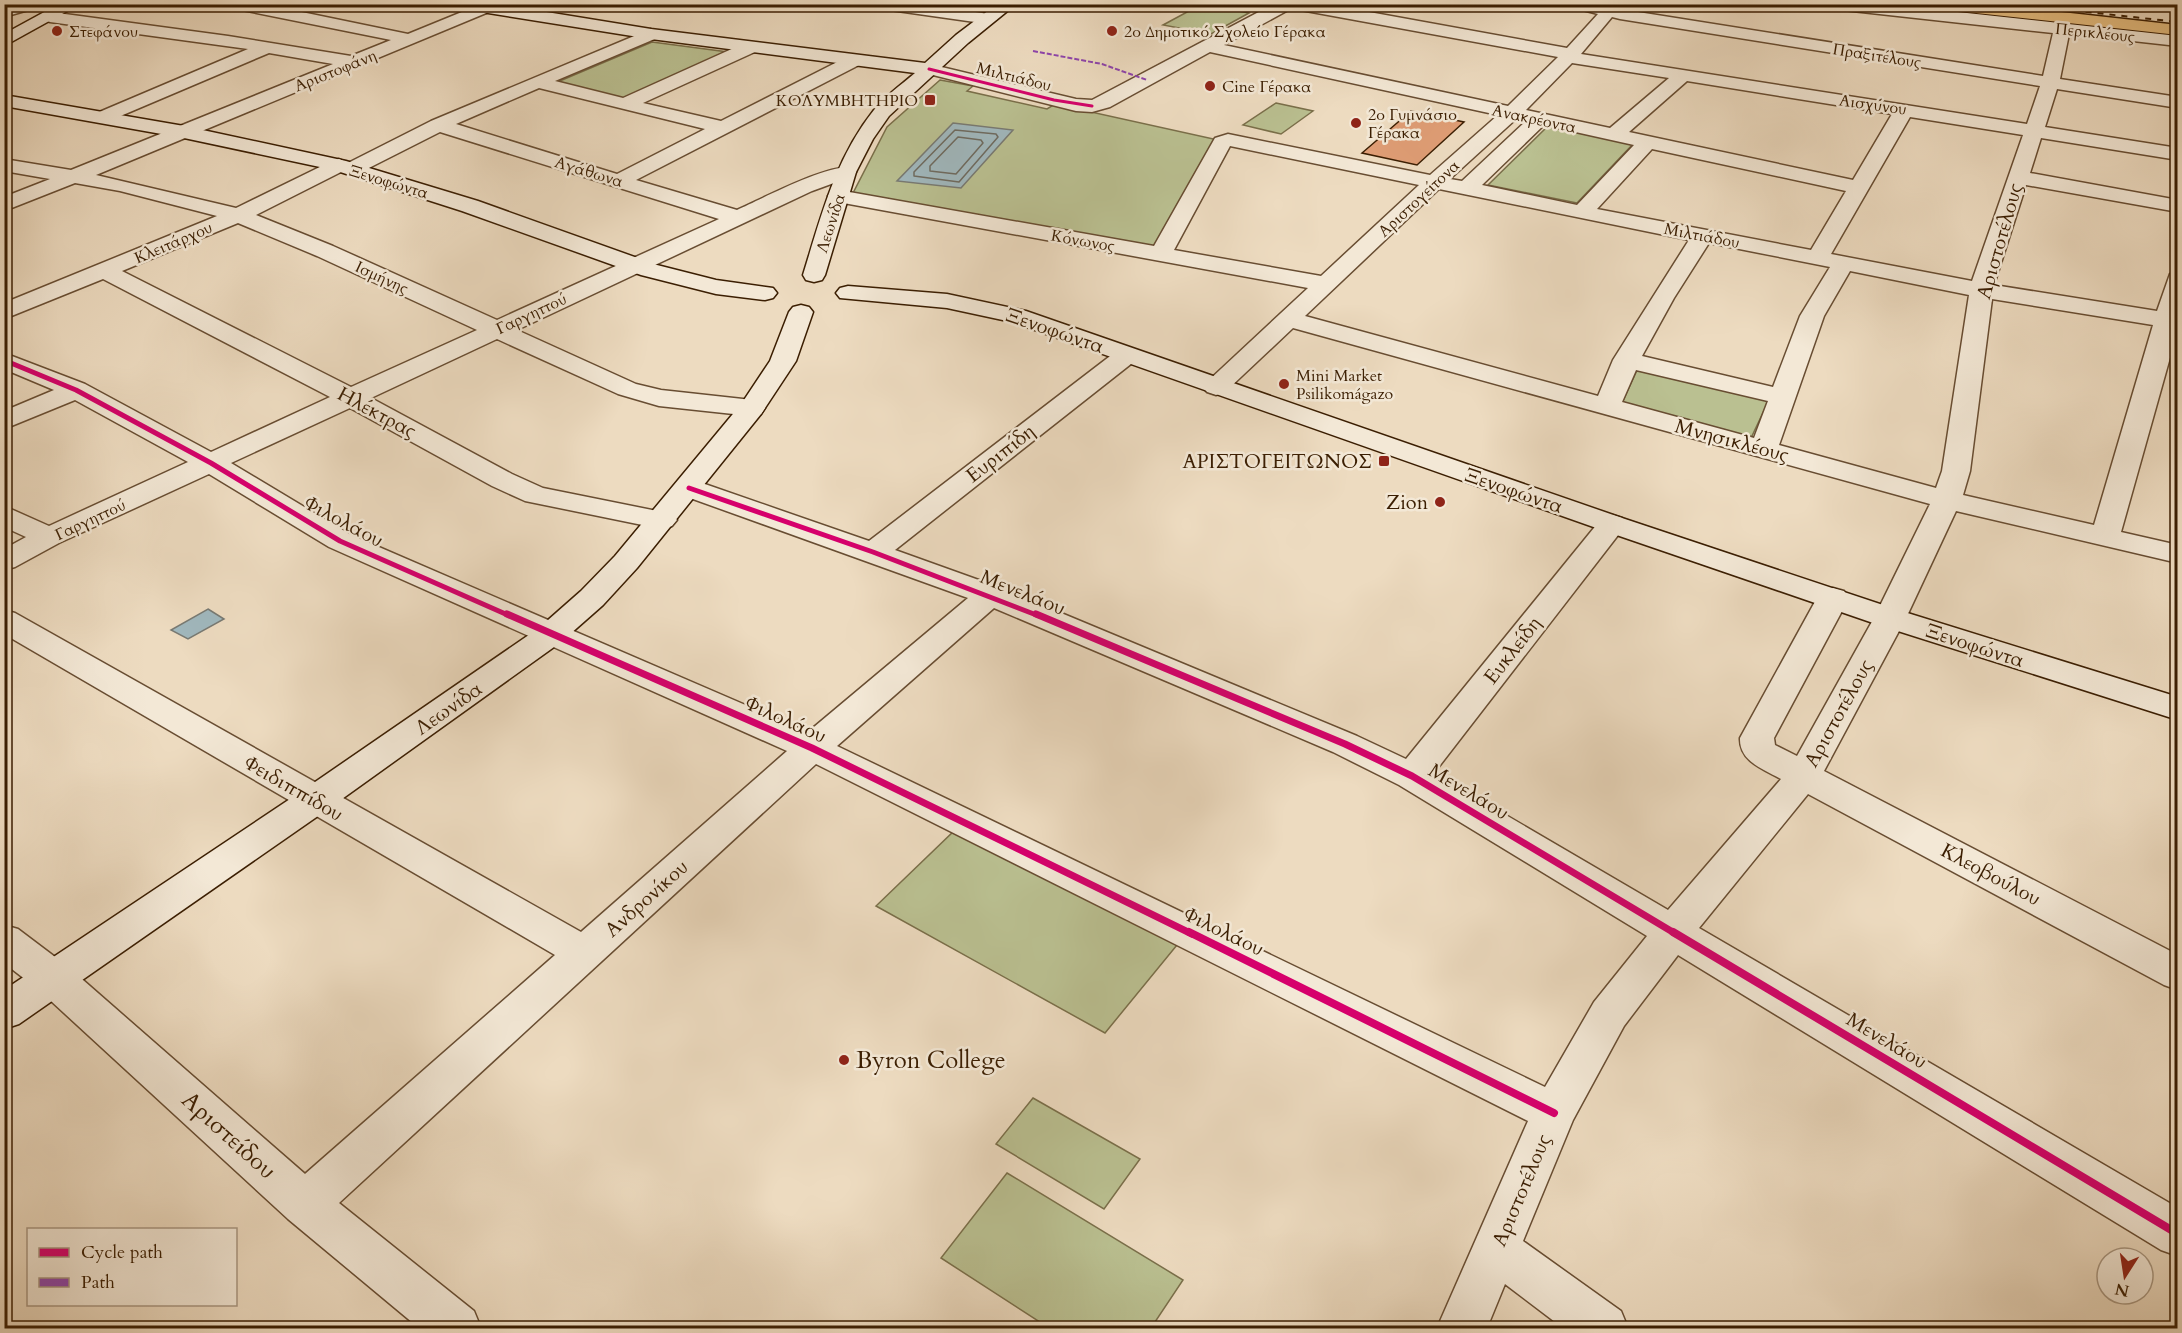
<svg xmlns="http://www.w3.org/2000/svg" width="2182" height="1333" font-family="Cardo,serif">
  <rect width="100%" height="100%" fill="#eddbc0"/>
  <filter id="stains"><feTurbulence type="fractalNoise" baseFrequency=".00333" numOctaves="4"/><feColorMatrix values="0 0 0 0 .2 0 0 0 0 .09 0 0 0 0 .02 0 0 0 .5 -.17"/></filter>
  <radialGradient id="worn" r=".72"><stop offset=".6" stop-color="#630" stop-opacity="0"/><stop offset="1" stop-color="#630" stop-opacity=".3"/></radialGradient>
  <g fill="#bac091" stroke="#7a6f4a" stroke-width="1.5">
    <polygon points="1200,5 1207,5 1249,13 1211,34 1163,25"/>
    <polygon points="652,42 728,52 625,99 555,83"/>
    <polygon points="940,80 973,86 967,91 1047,109 1055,104 1218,140 1158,251 851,197 887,127"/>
    <polygon points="1276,103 1313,111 1281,134 1243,125"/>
    <polygon points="1548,126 1553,126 1633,144 1577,203 1488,185"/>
    <polygon points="1638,368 1769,400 1751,438 1622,403"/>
    <polygon points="954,831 1177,945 1105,1033 876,906"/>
    <polygon points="1033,1098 1140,1159 1104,1209 996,1144"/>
    <polygon points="1007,1173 1183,1280 1151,1328 1049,1328 941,1258"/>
  </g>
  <g fill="#a0b8be" stroke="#787a73" stroke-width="1.5">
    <polygon points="953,123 1013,130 961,188 897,181"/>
    <polygon points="208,609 224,619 188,639 171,630"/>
  </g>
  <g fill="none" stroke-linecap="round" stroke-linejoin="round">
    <g stroke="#6e6b60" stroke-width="1.5">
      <polygon points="955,130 996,134 998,137 959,182 914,176 914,172"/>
      <polygon points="958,137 981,140 983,143 956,174 930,171 930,166"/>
    </g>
  </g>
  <polygon fill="#df9d75" stroke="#3b1e02" stroke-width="1.5" points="1411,111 1464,122 1417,165 1362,153"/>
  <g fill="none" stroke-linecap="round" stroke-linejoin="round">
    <defs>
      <g id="street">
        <polygon points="13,4 41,4 39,7 4,17 4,7"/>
        <path d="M229 4H263L408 34 479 5H491L493 8 491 11 96 175 236 208 332 161 339 159 348 163 431 121 651 29 659 34 657 38 555 81 623 98 745 43H757L760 47 757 51 643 103 721 121 849 56H861L864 60 861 64 636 180 737 210C760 200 831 162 853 168L856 172 853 176 812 191 517 330 636 384 661 390 752 400 761 402 765 408 761 414 752 416 659 406 618 394 497 339 371 398 512 474 543 488 672 514 677 520 672 526 662 529 525 501 492 486 350 408 231 463 351 535 808 732 968 598 679 494 675 488 679 482 689 479 699 482 869 541 1118 350 1127 347 1136 350 1140 355 1136 360 895 550 1001 588 1357 736 1406 759 1602 518 1612 515 1622 518 1627 524 1622 530 1434 773 1668 910 1781 779C1763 769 1739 761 1740 738L1817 598 1822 591 1833 588 1844 591 1849 598 1774 738 1775 745 1797 756 1874 618 1930 504 1293 328 1225 392 1216 395 1207 392 1203 387 1207 382 1308 288 838 202 831 200 828 196 831 192 838 190 1154 246 1215 138 1228 134 1430 175 1498 115 1210 52 1110 107 1092 112 1076 111 929 74 923 73 920 69 923 65 929 64 1076 99 1092 100 1274 4H1325L1567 48 1598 14 1571 7 1569 4H1623L1619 9 2043 76 2053 33 1834 9 1826 4H1884L2178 36V46L2069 34 2060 79 2178 97V108L2057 89 2045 127 2178 148V160L2041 138 2030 173 2178 200V212L2026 185 1994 285 2157 311 2170 274 2178 272V329L2121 532 2178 545V563L1956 511 1906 618 1824 771 2178 955V990L2164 985 1808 794 1699 928 2178 1208V1256L2161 1250 1678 955 1624 1026 1573 1120 1523 1241 1621 1311 1628 1328H1563L1505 1284 1487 1328H1437L1528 1121 816 764 339 1203 474 1311 481 1328H419L288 1219 39 990 4 963V925L18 929 67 966 305 1174 555 955 4 634V610L15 613 581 932 787 751 329 547 209 474 59 543 15 567 4 570V549L26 537 4 527V506L49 526 188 462 75 400 4 429V411L54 390 4 369V353L85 384 211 452 330 397 103 279 4 319V303L217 216 120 191 75 183 4 211V197L50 179 4 171V159L71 170 333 64 269 53 104 123 97 121 95 117 97 113 248 49 50 22 44 20 42 17 44 14 50 12 228 36 351 56 391 40 237 9ZM1292 8 1295 9 1558 57 1508 106 1224 45ZM1612 17 1620 19 2040 86 2027 124 1581 54ZM1572 63 1669 78 1610 128 1526 110ZM1687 81 1892 114 1853 180 1629 132ZM539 88 705 129 617 174 456 124ZM1910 117 2023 135 1972 281 1831 254ZM1516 119 1526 121 1462 181 1450 179ZM1544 125 1634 145 1577 205 1482 185ZM440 132 719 219 497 320 333 246 256 215 343 171 352 175 359 173ZM1230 146 1419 185 1321 276 1174 250ZM1652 149 1846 191 1811 250 1597 209ZM1439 189 1689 240 1613 360 1598 396 1305 316ZM238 223 317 256 477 330 351 387 122 271ZM1709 243 1830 267 1800 316 1773 387 1642 356 1674 298ZM1850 271 1969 295 1942 471 1936 488 1779 445 1824 316ZM1992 299 2153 325 2094 525 1963 495 1970 471ZM1636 370 1768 401 1754 438 1622 402ZM994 608 1333 752 1399 785 1647 936 1594 1002 1545 1087 837 746Z"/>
        <polygon points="875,4 921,4 989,14 997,19 989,24 883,9"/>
      </g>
      <g id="secondary">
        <polygon points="59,4 80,4 4,46 4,34"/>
        <path d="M455 4H497L651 29 925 63 956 35 997 4H1016L968 43 889 116 873 139 856 172 825 275 822 280 814 282 806 280 803 275C821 217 835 159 874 110 885 96 901 85 915 73L651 39 463 9Z"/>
        <polygon points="4,95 184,126 346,161 478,201 657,265 716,280 773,288 777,293 773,298 765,300 716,294 641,275 462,211 334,170 184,138 4,106"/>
        <polygon points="848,286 947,294 1026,311 1622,518 1901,611 2178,697 2178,720 1879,625 1602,530 1012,322 947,308 840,298 836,293 840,288"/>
        <polygon points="801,305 809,307 813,312 796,361 761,414 637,568 603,605 561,642 328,809 19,1024 4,1029 4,990 302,791 539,628 581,591 615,556 742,403 770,361 789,312 793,307"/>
      </g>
      <polygon id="highway" points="1931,4 1988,4 2178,25 2178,35 1939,9"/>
    </defs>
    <use href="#street" stroke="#684d32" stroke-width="3"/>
    <use href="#secondary" stroke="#3b1e02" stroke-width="3"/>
    <use href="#highway" stroke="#3b1e02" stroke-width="3"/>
    <use href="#street" fill="#f3e8d6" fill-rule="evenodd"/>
    <use href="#secondary" fill="#f3e8d6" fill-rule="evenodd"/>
    <use href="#highway" fill="#e6be80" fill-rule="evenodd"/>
    <polyline stroke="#3b1e02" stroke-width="2" stroke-dasharray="6 6" stroke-linecap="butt" points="2014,4 2178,22"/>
    <polyline stroke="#8e44ad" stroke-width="2" stroke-dasharray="5 2" stroke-linecap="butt" points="1033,51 1102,64 1147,80"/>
    <defs>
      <polyline id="cycleway-far4" points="929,69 1054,100 1092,106"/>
      <polyline id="cycleway-far3" points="4,360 10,362"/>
      <g id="cycleway-far2">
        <polyline points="6,361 76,390 211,463 340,541 510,616"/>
        <polyline points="689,488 873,552 1039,616"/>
      </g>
      <g id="cycleway-far1">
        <polyline points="507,614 812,748 1192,934"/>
        <polyline points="1036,614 1345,744 1412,776 1676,934"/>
      </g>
      <g id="cycleway">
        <polyline points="1189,932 1554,1113"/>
        <polyline points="1673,932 2178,1234"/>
      </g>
    </defs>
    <use href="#cycleway-far4" stroke="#f3e8d6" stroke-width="5"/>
    <use href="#cycleway-far3" stroke="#f3e8d6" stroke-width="6"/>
    <use href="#cycleway-far2" stroke="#f3e8d6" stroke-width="8"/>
    <use href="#cycleway-far1" stroke="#f3e8d6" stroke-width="10"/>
    <use href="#cycleway" stroke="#f3e8d6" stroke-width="12"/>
    <use href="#cycleway-far4" stroke="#d6006c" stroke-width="3"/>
    <use href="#cycleway-far3" stroke="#d6006c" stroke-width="4"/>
    <use href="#cycleway-far2" stroke="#d6006c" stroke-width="5"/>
    <use href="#cycleway-far1" stroke="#d6006c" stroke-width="7"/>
    <use href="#cycleway" stroke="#d6006c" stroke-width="8"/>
  </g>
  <g fill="#8f2418" stroke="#f3e8d6" stroke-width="2">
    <circle cx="57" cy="31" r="6"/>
    <circle cx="1112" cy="31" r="6"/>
    <circle cx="1210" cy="86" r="6"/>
    <rect x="924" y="94" width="12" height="12" rx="3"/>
    <circle cx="1356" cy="123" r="6"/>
    <circle cx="1284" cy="384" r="6"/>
    <rect x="1378" y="455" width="12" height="12" rx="3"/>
    <circle cx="1440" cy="502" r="6"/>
    <circle cx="844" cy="1060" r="6"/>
  </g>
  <g text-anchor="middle" stroke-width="5" stroke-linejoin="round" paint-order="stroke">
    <g font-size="16" fill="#3b1e02" stroke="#f3e8d6" text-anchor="start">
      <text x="69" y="37">Στεφάνου</text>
      <text x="1124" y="37">2ο Δημοτικό Σχολείο Γέρακα</text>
      <text x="1222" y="92">Cine Γέρακα</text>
      <text x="918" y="106" text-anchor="end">ΚΟΛΥΜΒΗΤΗΡΙΟ</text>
      <text x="1368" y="120">2ο Γυμνάσιο<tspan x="1368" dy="18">Γέρακα</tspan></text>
      <text x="1296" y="381">Mini Market<tspan x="1296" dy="18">Psilikomágazo</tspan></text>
    </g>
    <g font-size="16" fill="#3b1e02" stroke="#f3e8d6">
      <text transform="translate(2095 32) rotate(6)" y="6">Περικλέους</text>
      <text transform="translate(1877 55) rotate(9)" y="6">Πραξιτέλους</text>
      <text transform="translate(335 70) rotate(-22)" y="6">Αριστοφάνη</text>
      <text transform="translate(1014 76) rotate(14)" y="6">Μιλτιάδου</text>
      <text transform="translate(1873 104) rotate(8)" y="6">Αισχύνου</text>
      <text transform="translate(1534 118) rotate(12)" y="6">Ανακρέοντα</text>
      <text transform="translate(589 171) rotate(17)" y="6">Αγάθωνα</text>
      <text transform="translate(389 181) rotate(17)" y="6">Ξενοφώντα</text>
      <text transform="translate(1418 198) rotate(-43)" y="6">Αριστογείτονα</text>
      <text transform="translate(830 223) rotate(-72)" y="6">Λεωνίδα</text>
      <text transform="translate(1702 235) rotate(11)" y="6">Μιλτιάδου</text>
      <text transform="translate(1083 240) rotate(10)" y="6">Κόνωνος</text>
      <text transform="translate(173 242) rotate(-23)" y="6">Κλειτάρχου</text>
      <text transform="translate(382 277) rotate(25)" y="6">Ισμήνης</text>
      <text transform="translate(531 313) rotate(-25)" y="6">Γαργηττού</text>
      <text transform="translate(90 519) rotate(-25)" y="6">Γαργηττού</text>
    </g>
    <g font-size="20" fill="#3b1e02" stroke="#f3e8d6">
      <text transform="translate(1999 241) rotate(-74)" y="7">Αριστοτέλους</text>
      <text transform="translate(1055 330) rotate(19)" y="7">Ξενοφώντα</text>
      <text transform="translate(377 412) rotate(28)" y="7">Ηλέκτρας</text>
      <text transform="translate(1732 440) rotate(15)" y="7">Μνησικλέους</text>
      <text transform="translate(1000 453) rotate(-38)" y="7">Ευριπίδη</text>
      <text transform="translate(1514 490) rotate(19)" y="7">Ξενοφώντα</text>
      <text transform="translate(344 521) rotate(28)" y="7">Φιλολάου</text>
      <text transform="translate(1023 592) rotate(22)" y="7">Μενελάου</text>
      <text transform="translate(1975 645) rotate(18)" y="7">Ξενοφώντα</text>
      <text transform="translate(1512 650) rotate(-52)" y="7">Ευκλείδη</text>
      <text transform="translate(448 708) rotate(-35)" y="7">Λεωνίδα</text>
      <text transform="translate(1838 713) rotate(-61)" y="7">Αριστοτέλους</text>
      <text transform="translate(786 719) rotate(24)" y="7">Φιλολάου</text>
      <text transform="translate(294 788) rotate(30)" y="7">Φειδιππίδου</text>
      <text transform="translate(1469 791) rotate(31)" y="7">Μενελάου</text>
      <text transform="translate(1991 874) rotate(28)" y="7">Κλεοβούλου</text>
      <text transform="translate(646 898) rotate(-42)" y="7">Ανδρονίκου</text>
      <text transform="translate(1224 931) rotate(26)" y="7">Φιλολάου</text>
      <text transform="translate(1887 1040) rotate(31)" y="7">Μενελάου</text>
      <text transform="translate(1521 1190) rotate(-67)" y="7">Αριστοτέλους</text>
    </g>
    <g font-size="20" fill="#3b1e02" stroke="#f3e8d6" text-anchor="end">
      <text x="1372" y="468">ΑΡΙΣΤΟΓΕΙΤΩΝΟΣ</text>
      <text x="1428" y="509">Zion</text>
    </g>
    <g font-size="24" fill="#3b1e02" stroke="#f3e8d6" text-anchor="start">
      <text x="856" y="1068">Byron College</text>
    </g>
    <g font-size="24" fill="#3b1e02" stroke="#f3e8d6">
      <text transform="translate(229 1135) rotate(42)" y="8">Αριστείδου</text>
    </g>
  </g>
  <rect width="2182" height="1333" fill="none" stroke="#eddbc0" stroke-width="24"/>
  <rect x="6" y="6" width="2170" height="1321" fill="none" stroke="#3b1e02" stroke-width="3"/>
  <rect x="12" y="12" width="2158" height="1309" fill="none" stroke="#3b1e02" stroke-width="1.5"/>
  <rect x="27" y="1228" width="210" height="78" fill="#f3e8d6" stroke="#a99781" stroke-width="1.5"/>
  <rect x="39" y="1248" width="30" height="9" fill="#d6006c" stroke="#a99781" stroke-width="1.5"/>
  <text x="81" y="1258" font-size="18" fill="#3b1e02">Cycle path</text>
  <rect x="39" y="1278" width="30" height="9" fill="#8e44ad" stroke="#a99781" stroke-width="1.5"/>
  <text x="81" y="1288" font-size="18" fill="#3b1e02">Path</text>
  <g transform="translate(2125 1276) rotate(192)"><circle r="28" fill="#f3e8d6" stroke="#a99781" stroke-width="1.5"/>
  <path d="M0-4.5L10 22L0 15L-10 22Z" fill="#8f2418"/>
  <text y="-9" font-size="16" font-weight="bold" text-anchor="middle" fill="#3b1e02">N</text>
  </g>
  <rect width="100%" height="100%" filter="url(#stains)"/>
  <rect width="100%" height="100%" fill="url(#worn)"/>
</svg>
